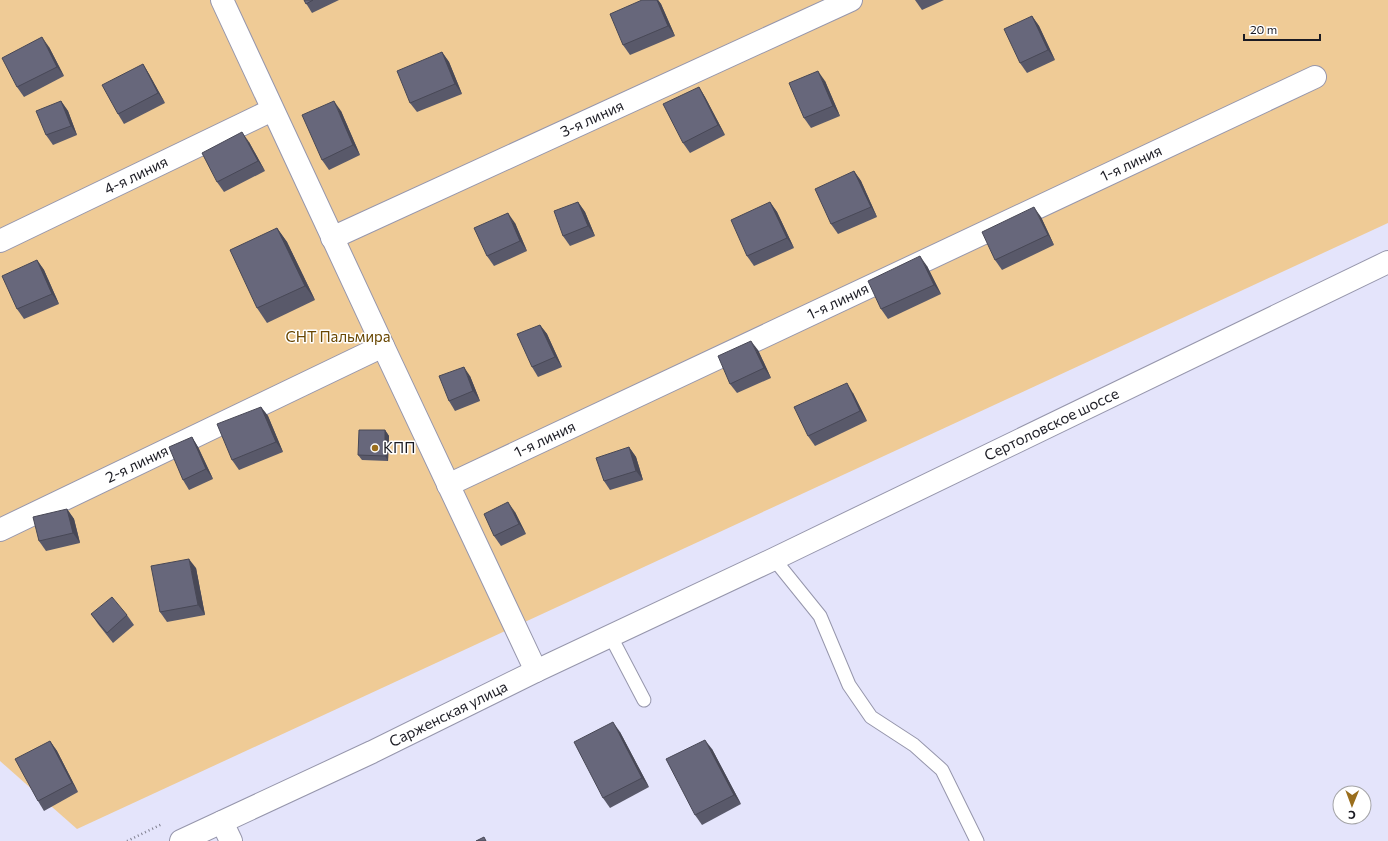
<svg xmlns="http://www.w3.org/2000/svg" width="1388" height="841" font-family="Commissioner,sans-serif">
  <rect width="100%" height="100%" fill="#e4e4fb"/>
  <polygon fill="#efcb96" points="0,0 1388,0 1388,223 77,829 0,761"/>
  <g fill="none" stroke-linecap="round" stroke-linejoin="round">
    <defs>
      <g id="lane">
        <polyline points="774,559 820,616 849,685 871,717 914,745 942,770 977,841"/>
        <polyline points="611,637 644,700"/>
      </g>
      <g id="street">
        <polyline points="222,0 383,346 536,671"/>
        <path id="s1" d="M332 238 851 0"/>
        <path id="s2" d="M0 241 272 110"/>
        <path id="s3" d="M448 485 1315 77"/>
        <path id="s4" d="M0 530 383 346"/>
        <polyline points="222,822 231,841"/>
      </g>
      <g id="secondary">
        <path id="s5" d="M181 841 372 752 536 671 774 559 1388 262"/>
      </g>
    </defs>
    <use href="#lane" stroke="#9696ac" stroke-width="15"/>
    <use href="#street" stroke="#9696ac" stroke-width="24"/>
    <use href="#secondary" stroke="#9696ac" stroke-width="24"/>
    <polyline stroke="#818190" stroke-width="2.5" stroke-dasharray="1 3" stroke-linecap="butt" points="127,841 162,824"/>
    <use href="#lane" stroke="#fff" stroke-width="13"/>
    <use href="#street" stroke="#fff" stroke-width="22"/>
    <use href="#secondary" stroke="#fff" stroke-width="22"/>
  </g>
  <g fill="#59596a">
    <polygon points="304,0 339,0 312,13"/>
    <polygon points="642,0 658,0 661,4 675,36 630,55 623,45"/>
    <polygon points="915,0 944,0 922,10"/>
    <polygon points="1032,16 1039,26 1055,60 1027,73 1020,63"/>
    <polygon points="49,47 64,76 24,97 17,87"/>
    <polygon points="442,52 449,62 462,94 417,112 410,103"/>
    <polygon points="143,64 149,74 165,103 124,124 118,114"/>
    <polygon points="825,81 840,116 811,128 804,118"/>
    <polygon points="699,87 705,97 725,135 690,153 683,143"/>
    <polygon points="61,101 68,111 77,135 53,145 46,135"/>
    <polygon points="341,111 360,155 329,170 322,160"/>
    <polygon points="249,142 265,171 224,192 217,182"/>
    <polygon points="854,171 861,181 877,217 838,234 831,224"/>
    <polygon points="578,202 585,212 595,236 570,246 563,236"/>
    <polygon points="770,202 777,212 794,248 754,266 747,256"/>
    <polygon points="1041,217 1054,245 1002,270 995,260"/>
    <polygon points="515,223 527,251 494,266 487,256"/>
    <polygon points="277,228 287,242 315,300 267,323 257,308"/>
    <polygon points="37,260 44,270 59,304 24,319 17,309"/>
    <polygon points="927,266 941,294 888,319 881,309"/>
    <polygon points="540,325 547,334 562,367 538,377 532,367"/>
    <polygon points="758,350 771,378 737,393 730,384"/>
    <polygon points="470,376 480,401 455,411 449,401"/>
    <polygon points="853,393 867,421 815,446 808,436"/>
    <polygon points="261,407 268,416 283,452 239,470 232,460"/>
    <polygon points="385,430 389,436 388,461 362,460 358,455"/>
    <polygon points="192,437 198,447 213,479 189,490 183,480"/>
    <polygon points="629,447 636,457 643,480 610,490 604,481"/>
    <polygon points="67,509 74,519 80,543 46,551 39,541"/>
    <polygon points="515,512 526,534 501,546 494,536"/>
    <polygon points="196,568 205,615 167,622 160,612"/>
    <polygon points="91,614 127,615 134,625 113,643 98,624"/>
    <polygon points="620,732 649,787 610,808 603,798"/>
    <polygon points="50,741 57,751 78,792 44,811 38,801"/>
    <polygon points="712,749 741,804 702,825 695,815"/>
  </g>
  <g fill="#484856">
    <polygon points="657,0 658,0 661,4 675,36 668,26"/>
    <polygon points="1032,16 1039,26 1055,60 1048,50"/>
    <polygon points="42,37 49,47 64,76 57,67"/>
    <polygon points="442,52 449,62 462,94 455,84"/>
    <polygon points="143,64 149,74 165,103 158,93"/>
    <polygon points="818,71 825,81 840,116 833,106"/>
    <polygon points="699,87 705,97 725,135 718,125"/>
    <polygon points="61,101 68,111 77,135 71,126"/>
    <polygon points="334,101 341,111 360,155 353,145"/>
    <polygon points="242,132 249,142 265,171 258,161"/>
    <polygon points="854,171 861,181 877,217 871,207"/>
    <polygon points="578,202 585,212 595,236 588,226"/>
    <polygon points="770,202 777,212 794,248 787,238"/>
    <polygon points="1034,207 1041,217 1054,245 1048,235"/>
    <polygon points="508,213 515,223 527,251 520,241"/>
    <polygon points="277,228 287,242 315,300 305,286"/>
    <polygon points="920,256 927,266 941,294 934,285"/>
    <polygon points="37,260 44,270 59,304 52,294"/>
    <polygon points="540,325 547,334 562,367 555,357"/>
    <polygon points="751,341 758,350 771,378 764,368"/>
    <polygon points="464,367 470,376 480,401 473,391"/>
    <polygon points="847,383 853,393 867,421 860,411"/>
    <polygon points="261,407 268,416 283,452 276,442"/>
    <polygon points="385,430 389,436 388,461 385,456"/>
    <polygon points="192,437 198,447 213,479 206,469"/>
    <polygon points="629,447 636,457 643,480 636,471"/>
    <polygon points="508,502 515,512 526,534 519,524"/>
    <polygon points="67,509 74,519 80,543 73,533"/>
    <polygon points="189,559 196,568 205,615 198,605"/>
    <polygon points="613,722 620,732 649,787 642,778"/>
    <polygon points="705,740 712,749 741,804 734,795"/>
    <polygon points="50,741 57,751 78,792 72,783"/>
  </g>
  <g fill="#67677b" stroke="#484856">
    <polygon points="304,0 313,0 306,4"/>
    <polygon points="642,0 657,0 668,26 623,45 610,14"/>
    <polygon points="1032,16 1048,50 1020,63 1004,29"/>
    <polygon points="42,37 57,67 17,87 2,58"/>
    <polygon points="442,52 455,84 410,103 397,71"/>
    <polygon points="143,64 158,93 118,114 102,85"/>
    <polygon points="818,71 833,106 804,118 789,83"/>
    <polygon points="699,87 718,125 683,143 663,104"/>
    <polygon points="61,101 71,126 46,135 36,111"/>
    <polygon points="334,101 353,145 322,160 302,115"/>
    <polygon points="242,132 258,161 217,182 202,153"/>
    <polygon points="854,171 871,207 831,224 815,189"/>
    <polygon points="578,202 588,226 563,236 554,211"/>
    <polygon points="770,202 787,238 747,256 731,220"/>
    <polygon points="1034,207 1048,235 995,260 982,232"/>
    <polygon points="508,213 520,241 487,256 474,228"/>
    <polygon points="277,228 305,286 257,308 230,250"/>
    <polygon points="920,256 934,285 881,309 868,281"/>
    <polygon points="37,260 52,294 17,309 2,276"/>
    <polygon points="540,325 555,357 532,367 517,334"/>
    <polygon points="751,341 764,368 730,384 718,356"/>
    <polygon points="464,367 473,391 449,401 439,376"/>
    <polygon points="847,383 860,411 808,436 794,407"/>
    <polygon points="261,407 276,442 232,460 217,424"/>
    <polygon points="359,430 385,430 385,456 358,455"/>
    <polygon points="192,437 206,469 183,480 169,447"/>
    <polygon points="629,447 636,471 604,481 596,458"/>
    <polygon points="508,502 519,524 494,536 484,514"/>
    <polygon points="67,509 73,533 39,541 33,517"/>
    <polygon points="189,559 198,605 160,612 151,566"/>
    <polygon points="112,597 127,615 107,633 91,614"/>
    <polygon points="613,722 642,778 603,798 574,742"/>
    <polygon points="705,740 734,795 695,815 666,759"/>
    <polygon points="50,741 72,783 38,801 15,759"/>
    <polygon points="484,837 486,841 476,841"/>
  </g>
  <circle fill="#9a6e1d" stroke="#fff" stroke-width="1.5" cx="375" cy="448" r="4"/>
  <g text-anchor="middle" stroke-width="3" stroke-linejoin="round" paint-order="stroke">
    <g font-size="15" fill="#1b1b23" stroke="#fff">
      <text dy="5" stroke="none"><textPath href="#s1" startOffset="286">3-я линия</textPath></text>
      <text dy="5" stroke="none"><textPath href="#s3" startOffset="755">1-я линия</textPath></text>
      <text dy="5" stroke="none"><textPath href="#s2" startOffset="151">4-я линия</textPath></text>
      <text dy="5" stroke="none"><textPath href="#s3" startOffset="431">1-я линия</textPath></text>
      <text dy="5" stroke="none"><textPath href="#s5" startOffset="965">Сертоловское шоссе</textPath></text>
      <text dy="5" stroke="none"><textPath href="#s3" startOffset="107">1-я линия</textPath></text>
      <text dy="5" stroke="none"><textPath href="#s4" startOffset="152">2-я линия</textPath></text>
      <text dy="5" stroke="none"><textPath href="#s5" startOffset="296">Сарженская улица</textPath></text>
    </g>
    <g font-size="15" fill="#684601" stroke="#fff">
      <text x="338" y="342">СНТ Пальмира</text>
    </g>
    <g font-size="15" fill="#1b1b23" stroke="#fff" text-anchor="start">
      <text x="383" y="453">КПП</text>
    </g>
  </g>
  <g transform="translate(1352 805) rotate(181)"><circle r="19" fill="#ffffff" stroke="#a4a4a7"/>
  <path d="M0-3L7 15L0 10L-7 15Z" fill="#9a6e1d"/>
  <text y="-6" font-size="11" font-weight="bold" text-anchor="middle" fill="#1b1b23">С</text>
  </g>
  <path d="M1244 34v6h76v-6" fill="none" stroke="#1b1b23" stroke-width="2"/>
  <text x="1250" y="34" font-size="12" fill="#1b1b23" stroke="#ffffff" stroke-width="3" paint-order="stroke">20 m</text>
</svg>
